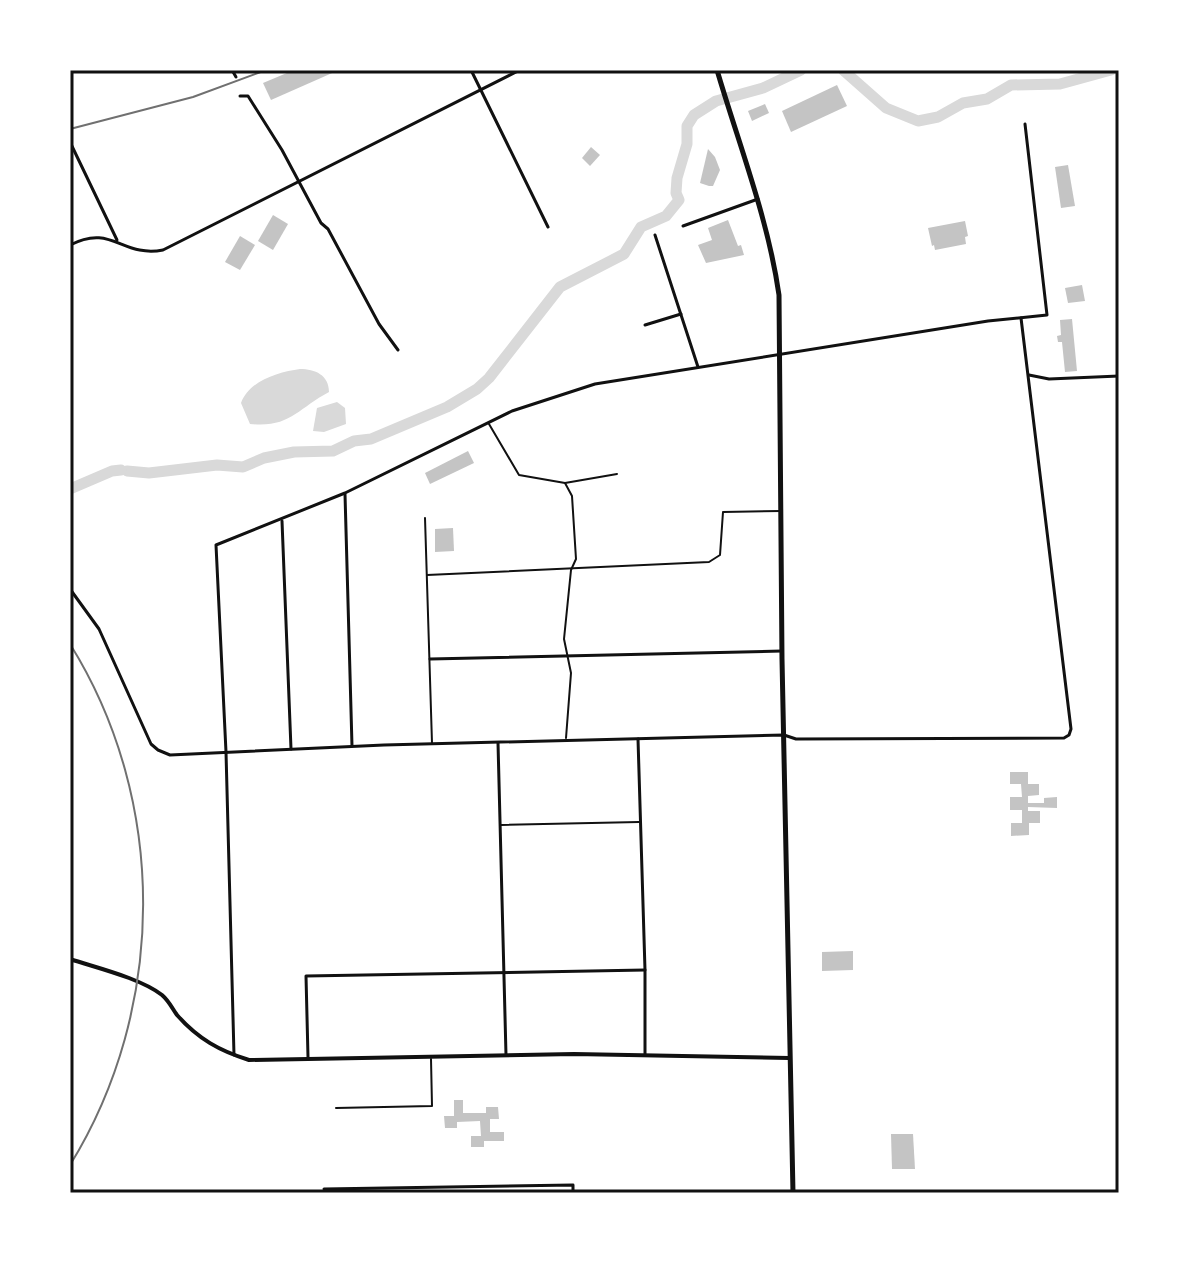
<svg xmlns="http://www.w3.org/2000/svg" width="1189" height="1263" font-family="Ubuntu,sans-serif">
  <rect width="100%" height="100%" fill="#fff"/>
  <g fill="#d9d9d9">
    <path d="M300 369C315 369 329 375 329 392 297 409 290 428 250 424L241 403C249 381 278 372 300 369Z"/>
    <polygon points="337,402 345,408 346,424 324,432 313,431 317,408"/>
  </g>
  <g fill="none" stroke-linecap="round" stroke-linejoin="round">
    <g stroke="#d9d9d9" stroke-width="11">
      <polyline points="843,70 886,108 918,121 938,117 963,103 987,99 1011,85 1060,84 1111,70"/>
      <polyline points="127,471 149,473 217,465 243,467 264,458 294,452 333,451 354,441 371,439 447,407 477,389 489,378 560,287 624,254 641,227 666,216 679,200 676,193 677,178 687,144 687,126 694,115 716,101 763,88 801,70"/>
      <polyline points="70,489 112,471 121,470"/>
    </g>
  </g>
  <g fill="#c4c4c4">
    <polygon points="294,70 339,70 271,100 263,83"/>
    <polygon points="837,85 847,106 791,132 782,111"/>
    <polygon points="765,104 769,113 752,121 748,111"/>
    <polygon points="591,147 600,155 590,166 582,158"/>
    <polygon points="708,149 715,157 720,170 713,186 709,186 700,183"/>
    <polygon points="1068,165 1075,206 1061,208 1055,167"/>
    <polygon points="273,215 288,224 273,250 258,241"/>
    <polygon points="728,220 738,246 741,245 744,255 706,263 698,245 712,240 708,228"/>
    <polygon points="965,221 968,236 965,237 966,244 935,250 934,245 932,246 928,228"/>
    <polygon points="240,236 255,245 240,270 225,262"/>
    <polygon points="1082,285 1085,301 1068,303 1065,288"/>
    <polygon points="1072,319 1077,371 1065,372 1062,342 1058,342 1057,336 1061,335 1060,320"/>
    <polygon points="468,451 474,463 430,484 425,473"/>
    <polygon points="453,528 454,551 435,552 435,529"/>
    <polygon points="1010,772 1028,772 1028,784 1039,784 1039,795 1028,796 1028,803 1044,803 1044,798 1057,797 1057,808 1028,807 1028,811 1040,811 1040,823 1029,823 1029,835 1011,836 1011,823 1022,823 1022,810 1010,810 1010,797 1022,797 1021,784 1010,784"/>
    <polygon points="853,951 853,970 822,971 822,952"/>
    <polygon points="454,1100 463,1100 463,1113 486,1113 486,1107 498,1107 499,1119 490,1119 490,1132 504,1132 504,1141 484,1141 484,1147 471,1147 471,1136 481,1136 480,1121 457,1122 457,1128 445,1128 444,1116 454,1116"/>
    <polygon points="891,1134 913,1134 915,1169 892,1169"/>
  </g>
  <g fill="none" stroke-linecap="round" stroke-linejoin="round">
    <g stroke="#111" stroke-width="2">
      <polyline points="489,424 519,475 565,483 617,474"/>
      <polyline points="565,483 572,496 576,559 571,570 564,639 571,673 566,738"/>
      <polyline points="425,518 432,743"/>
      <polyline points="427,575 709,562 720,555 723,512 781,511"/>
      <polyline points="501,825 639,822"/>
      <polyline points="336,1108 432,1106 431,1059"/>
    </g>
    <g stroke="#111" stroke-width="3">
      <polyline points="232,70 236,77"/>
      <polyline points="471,70 548,227"/>
      <polyline points="240,96 248,96 282,150 321,223 328,229 379,324 398,350"/>
      <polyline points="70,142 117,240"/>
      <polyline points="683,226 758,199"/>
      <polyline points="655,235 698,367"/>
      <path d="M70 245C112 223 122 258 163 250L520 70"/>
      <polyline points="645,325 681,314"/>
      <polyline points="1029,375 1049,379 1119,376"/>
      <polyline points="345,494 352,746"/>
      <polyline points="282,521 291,749"/>
      <polyline points="70,589 99,629 151,744 158,750 170,755 384,745 784,735 796,739 1064,738 1069,735 1071,729 1021,318"/>
      <polyline points="430,659 782,651"/>
      <polyline points="638,739 645,970 645,1054"/>
      <polyline points="498,743 506,1055"/>
      <polyline points="234,1055 226,752 216,545 345,493 512,411 595,384 988,321 1047,315 1025,124"/>
      <polyline points="308,1057 306,976 645,970"/>
      <polyline points="324,1189 573,1185 573,1193"/>
    </g>
    <path stroke="#111" stroke-width="4" d="M70 959C97 968 140 978 162 995 169 1001 172 1008 177 1015 198 1039 220 1051 249 1060L574 1054 789 1058"/>
    <path stroke="#111" stroke-width="5" d="M717 70C739 145 768 218 779 295L782 659 793 1193"/>
    <g stroke="#707070" stroke-width="2">
      <polyline points="70,129 193,97 266,70"/>
      <path d="M70 644C168 801 167 1008 70 1165"/>
    </g>
  </g>
  <rect width="1189" height="1263" fill="none" stroke="#ffffff" stroke-width="144"/>
  <rect x="72" y="72" width="1045" height="1119" fill="none" stroke="#111" stroke-width="3"/>
</svg>
